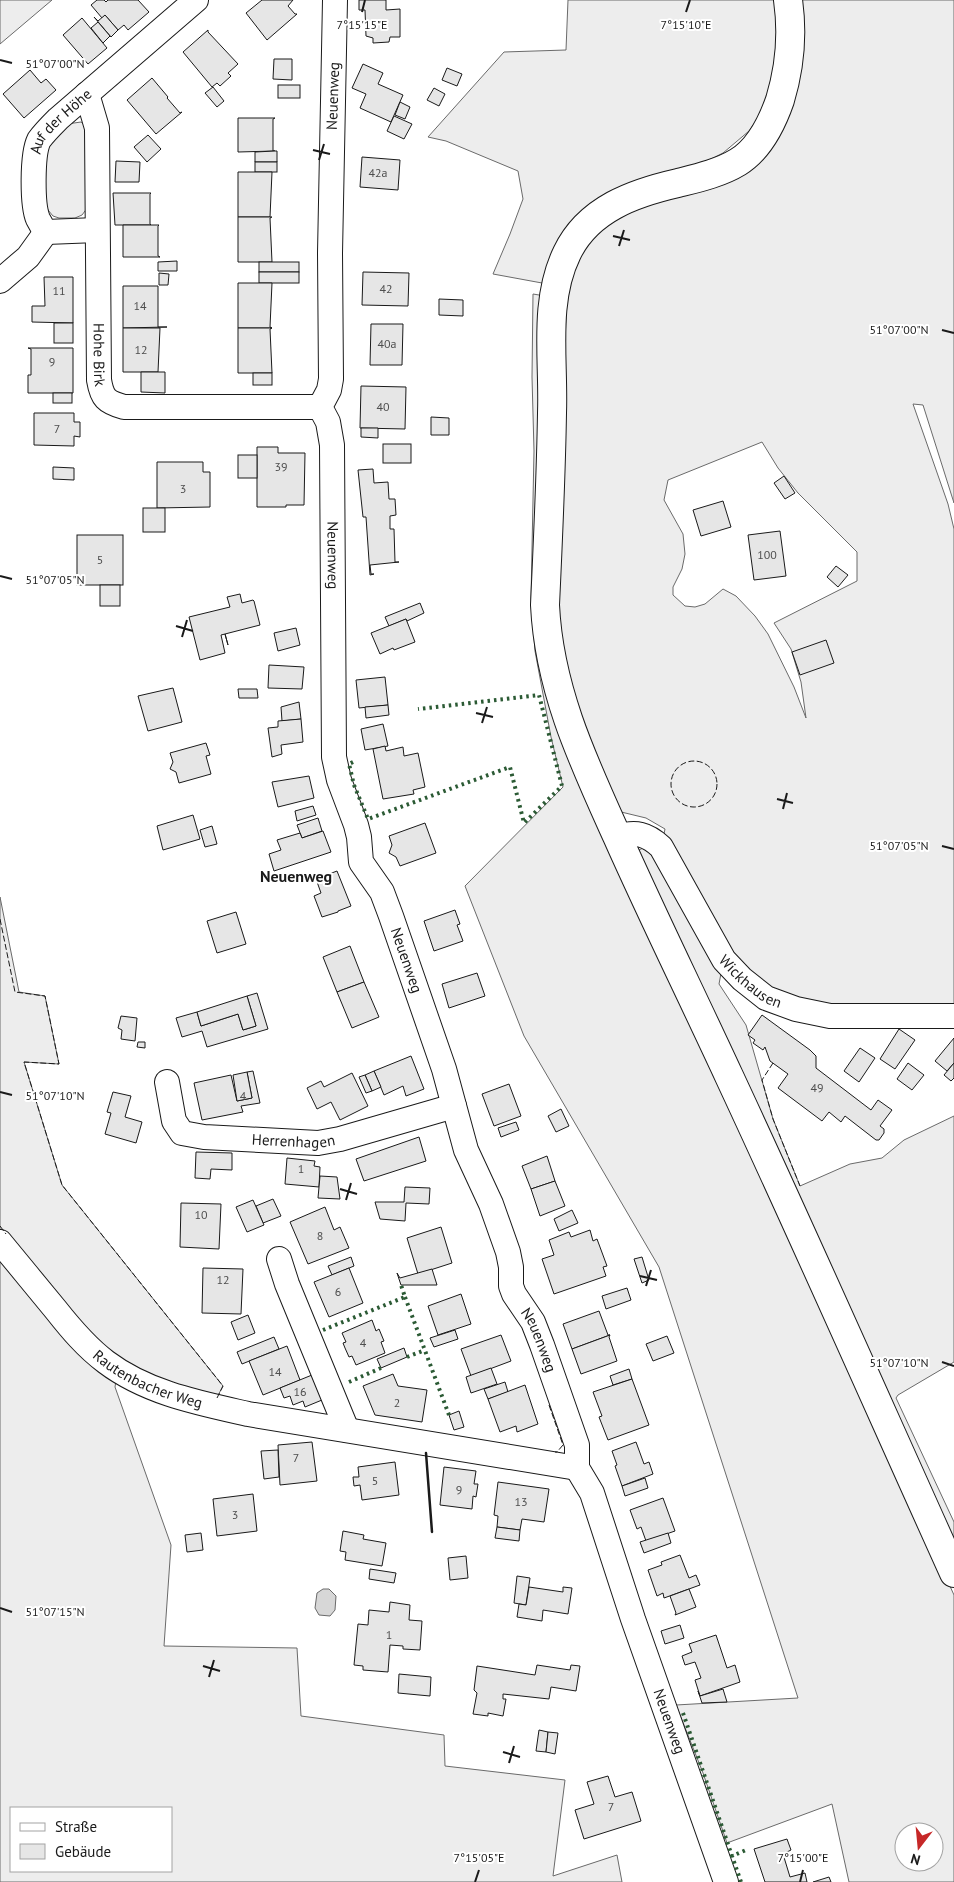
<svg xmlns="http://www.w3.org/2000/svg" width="954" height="1882" font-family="'PT Sans',sans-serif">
  <rect width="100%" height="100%" fill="#fff"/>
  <g fill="#ededed" stroke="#6a6a6a" fill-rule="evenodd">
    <polygon points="0,0 52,0 0,44"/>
    <polygon points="568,0 778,0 780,56 764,110 749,131 723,153 703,163 645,180 542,283 493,274 510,234 523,199 518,171 446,141 428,137 504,52 566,50"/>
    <path d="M798 0H954V503L923 405 913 404 948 504 954 529V1008L831 1007 769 989 739 965 664 834 665 829 646 818 617 811 569 696 555 606 567 290 582 246 622 212 715 184 802 60 804 25ZM762 442 778 468 798 493 857 552V581L774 623 791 649 801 682 806 718 794 687 768 634 755 616 736 596 723 589 705 604 695 607 685 606 673 595V587L682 569 685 554 683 534 664 500 668 480Z"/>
    <polygon points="81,122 87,126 88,207 82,215 75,218 59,218 53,216 48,210 45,201 46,155 49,144 67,124"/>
    <path d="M533 294 539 295 544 299 539 636 859 1386 954 1595V1882H849L832 1804 727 1843 703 1773 676 1705 798 1698 659 1267 524 1036 465 886 563 787 551 737 535 651 531 598 534 451 532 377ZM904 1832H934V1862H904Z"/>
    <polygon points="643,848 651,849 722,968 719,984 746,1025 773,1119 800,1186 850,1164 882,1158 904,1140 954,1116 954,1362 898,1395 896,1398 954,1522 954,1553 637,858 639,850"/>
    <polygon points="0,897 19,992 45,996 59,1064 24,1062 62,1185 223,1386 215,1401 122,1366 0,1234"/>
    <path d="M0 1250 116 1381 115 1387 171 1545 164 1646 297 1648 301 1716 444 1735 445 1766 565 1780 553 1876 617 1855 622 1882H0ZM11 1808H171V1871H11Z"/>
  </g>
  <polygon fill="#d7d7d7" stroke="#6a6a6a" points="323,1589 329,1589 336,1596 335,1610 330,1616 319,1615 315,1608 317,1593"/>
  <g fill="#e6e6e6" stroke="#1a1a1a">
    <polygon points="97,0 104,0 106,2 108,0 138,0 149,12 128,30 124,25 118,30 105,15 102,18 91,5"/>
    <polygon points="262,0 293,0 288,6 295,14 297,14 267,40 246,13"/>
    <polygon points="359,0 386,0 386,10 400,9 400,37 390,37 389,42 373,43 373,38 366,36 365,10 359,10"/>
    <polygon points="105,15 118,30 111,37 94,17 98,21"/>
    <polygon points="82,18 107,48 88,64 63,35"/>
    <polygon points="98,22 110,36 103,43 91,28"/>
    <polygon points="208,30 208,32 238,64 228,73 231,76 220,86 217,83 212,87 183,52"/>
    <polygon points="274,59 292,59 292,80 273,79"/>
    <polygon points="363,64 383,73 378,84 403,95 391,122 360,108 366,94 352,88"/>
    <polygon points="447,68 462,74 457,86 442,80"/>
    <polygon points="30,70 41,83 46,79 56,90 24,118 3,94"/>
    <polygon points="152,78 168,97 167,98 180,113 182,112 156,134 127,100"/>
    <rect x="278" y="85" width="22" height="13"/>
    <polygon points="213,87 224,101 217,107 205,93"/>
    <polygon points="434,88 445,94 439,106 427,100"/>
    <polygon points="400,102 410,107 405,119 395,115"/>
    <polygon points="394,116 412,124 404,139 387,131"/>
    <polygon points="238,118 275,118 273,119 273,151 275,151 238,152"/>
    <polygon points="148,135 161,149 147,162 134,147"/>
    <polygon points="275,151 277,151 277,162 255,162 255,152"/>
    <polygon points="362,157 400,160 398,190 360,187"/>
    <polygon points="116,161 140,162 139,182 115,182"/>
    <rect x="255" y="162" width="22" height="10"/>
    <polygon points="238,172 272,172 270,217 238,217"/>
    <polygon points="113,193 151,193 150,194 150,224 151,225 115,225"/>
    <polygon points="238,217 272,217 270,218 272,262 238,262"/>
    <polygon points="123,225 159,225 158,226 158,256 160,257 123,257"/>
    <polygon points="177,261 177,271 158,271 158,262"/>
    <rect x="259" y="262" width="40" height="10"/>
    <rect x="259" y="272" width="40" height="11"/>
    <polygon points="363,272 409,273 408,306 362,305"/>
    <polygon points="159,273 169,274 168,285 159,285"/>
    <polygon points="44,277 73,277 73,323 32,322 32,306 45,306"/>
    <polygon points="238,283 272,283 270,327 272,328 238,328"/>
    <polygon points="123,286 158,286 158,327 167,327 123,328"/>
    <polygon points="439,299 463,300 463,316 439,315"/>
    <rect x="54" y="323" width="19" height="20"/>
    <polygon points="371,324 403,324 402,365 370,365"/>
    <polygon points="123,328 160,328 158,372 123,372"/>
    <polygon points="238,328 272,328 270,329 272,373 238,373"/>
    <polygon points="28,348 73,348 73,393 28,393 28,375 31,375 31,349"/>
    <polygon points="141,372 165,372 165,393 141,392"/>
    <rect x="253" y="373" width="19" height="12"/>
    <polygon points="361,386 406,387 405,429 360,428"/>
    <rect x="53" y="393" width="19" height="10"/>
    <polygon points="34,413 74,413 74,422 80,422 80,437 74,436 74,446 34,445"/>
    <polygon points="431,417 449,418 449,435 431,435"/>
    <polygon points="361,428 378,428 378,438 361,437"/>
    <rect x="383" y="444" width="28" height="19"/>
    <polygon points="257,447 278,447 278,453 305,453 304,505 286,505 286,507 257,507"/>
    <rect x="238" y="455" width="19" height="23"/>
    <polygon points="157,462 203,462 203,472 210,472 210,507 157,508"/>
    <polygon points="53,467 74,468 74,480 53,479"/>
    <polygon points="373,469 374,483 388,482 389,499 395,499 396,515 390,516 390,529 394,529 395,562 399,562 370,565 371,574 374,574 370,575 366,517 363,517 358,470"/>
    <polygon points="784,476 795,493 785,499 774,483"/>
    <polygon points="723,501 731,527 701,536 693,510"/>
    <rect x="143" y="508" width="22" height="24"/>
    <polygon points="780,531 786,576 754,580 748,535"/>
    <rect x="77" y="535" width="46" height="50"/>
    <polygon points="836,566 848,575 838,587 827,577"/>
    <rect x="100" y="585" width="20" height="21"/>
    <polygon points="240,594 242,603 253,600 254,601 260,625 225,634 228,645 225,634 221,635 225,653 200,660 189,617 230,607 227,597"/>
    <polygon points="420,603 424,613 407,621 406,619 389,626 385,617"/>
    <polygon points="406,619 415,642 394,650 393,648 380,654 371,633"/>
    <polygon points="296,628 300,645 278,651 274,633"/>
    <polygon points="826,640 834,663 800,675 792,652"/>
    <polygon points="269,665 304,667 302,689 268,688"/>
    <polygon points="385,677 388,705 359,708 356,680"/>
    <polygon points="173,688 182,722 148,731 138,696"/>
    <polygon points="238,689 257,689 258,698 239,698"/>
    <polygon points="299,702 301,719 282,721 281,707"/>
    <polygon points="388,705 389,715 366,718 365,707"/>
    <polygon points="301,719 303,742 281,745 282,754 272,757 268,728 278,727 278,721"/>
    <polygon points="383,724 388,746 365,750 361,729"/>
    <polygon points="206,743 210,755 206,756 211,774 179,783 176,772 170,769 173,762 170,753"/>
    <polygon points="385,746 386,751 403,747 404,756 418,753 425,787 413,790 414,794 383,799 373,749"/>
    <polygon points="309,776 314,798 278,807 272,782"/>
    <polygon points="313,806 316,815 297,821 295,811"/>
    <polygon points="193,815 200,839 163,850 157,826"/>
    <polygon points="318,818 322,831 302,838 297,825"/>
    <polygon points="425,823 436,853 400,866 396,857 389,853 392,845 389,836"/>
    <polygon points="212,826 217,844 205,847 200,830"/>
    <polygon points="323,831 331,852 274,871 269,854 281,850 277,840 300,833 302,838"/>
    <polygon points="337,871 351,906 338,911 338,912 322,917 314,896 321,893 316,879"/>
    <polygon points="455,910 460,924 457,925 463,941 434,951 424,921"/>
    <polygon points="236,912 246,944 217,953 207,921"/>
    <polygon points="350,946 364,982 337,992 323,957"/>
    <polygon points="477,973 485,996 449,1008 442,984"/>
    <polygon points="364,982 379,1017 352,1028 337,992"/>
    <polygon points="257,993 268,1029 207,1047 202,1031 182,1037 176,1018 197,1012 201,1026 238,1014 243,1030 256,1026 247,996"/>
    <polygon points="247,996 256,1026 243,1030 238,1014 201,1026 197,1012"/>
    <polygon points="762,1015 810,1050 816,1056 816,1068 871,1110 878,1100 892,1110 880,1126 884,1129 884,1133 879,1140 876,1140 845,1116 841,1122 829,1112 822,1121 778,1088 788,1074 770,1061 765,1047 763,1050 753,1043 755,1040 748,1035"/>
    <polygon points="121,1016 137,1018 135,1041 121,1039 122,1030 118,1028"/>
    <polygon points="899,1029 915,1040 895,1069 880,1059"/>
    <polygon points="954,1038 954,1063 947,1071 935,1061"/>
    <polygon points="138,1042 145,1042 145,1048 137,1047"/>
    <polygon points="860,1048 875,1058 859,1082 844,1071"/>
    <polygon points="411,1056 424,1089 406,1096 403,1086 384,1095 374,1071"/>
    <polygon points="908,1063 924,1075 912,1090 897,1079"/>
    <polygon points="954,1063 954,1078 951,1081 944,1075"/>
    <polygon points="253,1071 260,1103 241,1106 243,1112 202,1120 194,1083 231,1075 237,1101 252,1098 247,1072"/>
    <polygon points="374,1071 381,1087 372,1091 365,1075"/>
    <polygon points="247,1072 252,1098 237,1101 233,1075"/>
    <polygon points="352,1073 368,1106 340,1120 331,1102 317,1109 307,1088 321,1081 324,1087"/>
    <polygon points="365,1075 372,1091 366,1093 359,1077"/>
    <polygon points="509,1084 521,1116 494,1126 482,1094"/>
    <polygon points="113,1092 131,1096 125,1117 142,1122 136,1143 105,1134 111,1113 107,1112"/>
    <polygon points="561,1109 569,1126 556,1132 548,1116"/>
    <polygon points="516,1122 519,1130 501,1137 498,1128"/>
    <polygon points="419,1137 426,1161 364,1181 356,1159"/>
    <polygon points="196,1152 232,1153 232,1170 211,1169 210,1179 195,1178"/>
    <polygon points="547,1156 555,1181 531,1189 522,1166"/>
    <polygon points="287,1158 315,1161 314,1166 320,1167 319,1187 285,1184"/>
    <polygon points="320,1176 337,1177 340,1199 318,1198"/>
    <polygon points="555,1181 565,1206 540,1216 531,1189"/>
    <polygon points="405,1187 430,1188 429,1204 406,1203 405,1221 380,1219 375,1202 404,1202"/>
    <polygon points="273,1199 281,1216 263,1223 256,1206"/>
    <polygon points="253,1200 264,1225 247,1232 236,1207"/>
    <polygon points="181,1203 221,1204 219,1249 180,1247"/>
    <polygon points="325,1207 334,1230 340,1227 349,1248 308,1264 290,1222"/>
    <polygon points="572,1210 578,1223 559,1231 554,1219"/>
    <polygon points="441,1227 452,1263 418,1274 407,1238"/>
    <polygon points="590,1230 593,1241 597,1239 607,1266 603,1267 606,1276 554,1294 542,1259 554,1255 549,1240 569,1232 571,1237"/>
    <polygon points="351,1257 354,1266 332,1275 328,1266"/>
    <polygon points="642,1257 649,1280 642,1283 634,1259"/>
    <polygon points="203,1268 243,1269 241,1314 202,1313"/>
    <polygon points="349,1268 363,1303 329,1317 314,1282"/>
    <polygon points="432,1269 437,1285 401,1285 397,1273 400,1278"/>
    <polygon points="627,1288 631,1300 606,1309 602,1296"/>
    <polygon points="461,1294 471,1324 438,1335 428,1306"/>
    <polygon points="599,1311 608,1335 610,1335 572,1349 563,1324"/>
    <polygon points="248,1315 255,1333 238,1340 231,1322"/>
    <polygon points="372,1320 376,1331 379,1329 384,1341 381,1342 385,1353 356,1365 352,1356 349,1357 345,1348 343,1343 346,1342 342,1333"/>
    <polygon points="455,1330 458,1339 434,1347 430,1338"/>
    <polygon points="501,1335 511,1361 471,1376 461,1349"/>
    <polygon points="610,1335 609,1337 617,1361 581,1374 572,1349"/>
    <polygon points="667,1336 674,1353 653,1361 646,1344"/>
    <polygon points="274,1337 279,1349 242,1364 237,1352"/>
    <polygon points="287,1346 300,1380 263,1395 249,1361"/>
    <polygon points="404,1348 407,1357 381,1368 377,1359"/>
    <polygon points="491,1368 497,1384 471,1393 466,1377"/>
    <polygon points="629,1369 632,1379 613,1385 610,1376"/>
    <polygon points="393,1374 398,1386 427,1390 422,1422 375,1415 363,1386"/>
    <polygon points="312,1375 322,1400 305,1407 303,1401 293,1405 290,1396 284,1398 280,1388"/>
    <polygon points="632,1379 649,1425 608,1440 599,1417 602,1416 593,1392"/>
    <polygon points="505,1382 508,1392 488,1399 484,1389"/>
    <polygon points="525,1385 538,1424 517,1432 516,1426 500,1432 488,1399"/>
    <polygon points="459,1411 464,1427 454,1430 449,1415"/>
    <polygon points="312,1442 317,1481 280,1485 278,1445"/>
    <polygon points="636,1442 644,1464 649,1462 653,1474 622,1486 615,1466 617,1465 612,1451"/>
    <polygon points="278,1450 279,1477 264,1479 261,1451"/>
    <polygon points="395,1462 399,1495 362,1500 360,1485 354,1486 353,1477 359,1477 358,1467"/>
    <polygon points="444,1467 476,1471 474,1484 478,1484 476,1497 473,1496 472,1509 440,1505"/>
    <polygon points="645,1478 648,1488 625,1496 622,1486"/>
    <polygon points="498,1482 549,1489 544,1522 522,1519 520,1530 497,1527 498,1516 494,1515"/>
    <polygon points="253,1494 257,1531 217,1536 213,1499"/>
    <polygon points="663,1498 675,1531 646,1541 641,1527 637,1529 630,1510"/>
    <polygon points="497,1527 520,1530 519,1541 495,1538"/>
    <polygon points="343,1531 364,1535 363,1539 386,1543 382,1566 345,1560 346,1552 340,1551"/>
    <polygon points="201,1533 203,1550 187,1552 185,1535"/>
    <polygon points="668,1533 671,1543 644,1553 640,1542"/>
    <polygon points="680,1555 689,1578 696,1575 700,1585 664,1598 663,1593 657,1596 648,1570 662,1565 661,1562"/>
    <polygon points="466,1556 468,1578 450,1580 448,1558"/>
    <polygon points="370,1569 396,1573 394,1583 369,1579"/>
    <polygon points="517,1576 530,1578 526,1605 514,1603"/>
    <polygon points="529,1587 563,1592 563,1587 572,1588 568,1614 543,1610 542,1621 517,1617 519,1604 526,1605"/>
    <polygon points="689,1589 696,1607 675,1615 676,1613 670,1596"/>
    <polygon points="390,1602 410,1605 409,1620 422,1621 420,1650 403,1649 403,1646 390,1645 388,1672 363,1670 363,1666 354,1665 358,1624 368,1625 369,1610 389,1612"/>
    <polygon points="680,1625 684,1638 665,1644 661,1631"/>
    <polygon points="716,1635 727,1668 735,1665 740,1682 700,1696 695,1680 701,1678 695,1662 685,1665 682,1656 692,1652 689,1644"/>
    <polygon points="537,1665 570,1670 571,1665 580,1666 576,1691 551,1687 549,1699 503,1694 503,1699 506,1699 503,1716 488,1713 488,1716 473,1714 477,1693 474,1690 477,1666 535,1675"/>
    <polygon points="399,1674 431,1677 430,1696 398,1693"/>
    <polygon points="723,1689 727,1702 702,1703 698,1691 700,1696"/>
    <polygon points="539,1730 548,1732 546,1752 536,1751"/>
    <polygon points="548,1732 558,1733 555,1754 546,1752"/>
    <polygon points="608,1776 615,1797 632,1792 641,1821 584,1839 575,1810 594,1804 587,1782"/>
    <polygon points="787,1839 791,1850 783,1854 790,1877 805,1873 807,1882 765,1882 754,1849"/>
    <polygon points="829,1877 831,1882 813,1882"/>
  </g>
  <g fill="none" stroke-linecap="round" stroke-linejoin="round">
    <defs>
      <g id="minor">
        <path id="s1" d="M335 0 330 253 331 379 329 390 320 407 328 422 332 445 334 757 339 780 356 825 359 837 361 862 382 892 391 916 444 1069 466 1150 491 1204 508 1252 511 1267V1286L514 1294 533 1322 542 1345 577 1445V1468L592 1493 633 1619 726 1882"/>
        <path id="s2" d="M87 94 97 128 99 380C102 398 106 402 124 407H320"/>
        <path id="s3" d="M97 230 46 232C43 228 40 223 38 219 32 205 32 154 39 140 44 133 51 126 58 119L196 0"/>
        <polyline points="0,281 28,257 46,232"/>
        <path id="s4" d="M617 837C636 831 647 834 661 847L724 960 742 979 766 998 796 1009 830 1016H954"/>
        <path id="s5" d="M167 1082 174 1121 182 1133 204 1137 318 1143 340 1139 454 1106"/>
        <path id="s6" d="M0 1242C19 1265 37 1287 56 1310 71 1329 86 1347 106 1362 147 1393 199 1403 248 1414L577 1468"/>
        <polyline points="279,1259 287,1284 347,1430"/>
      </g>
      <path id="major" d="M788 0C793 35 790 67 780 100 772 123 759 149 738 162 720 173 698 178 678 183 634 193 588 209 567 253 543 302 554 360 552 413 551 477 548 541 545 605 549 689 583 761 617 836 653 917 692 996 729 1076 806 1241 879 1407 954 1573"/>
    </defs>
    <use href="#minor" stroke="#1a1a1a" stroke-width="26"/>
    <use href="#major" stroke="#1a1a1a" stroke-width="30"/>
    <use href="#minor" stroke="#fff" stroke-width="24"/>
    <use href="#major" stroke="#fff" stroke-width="28"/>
    <g stroke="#2b5a34" stroke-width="4" stroke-dasharray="2.5 4" stroke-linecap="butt">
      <polyline points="353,762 349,764 354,785 368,819 510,767 524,823 562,786 539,695 418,709"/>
      <polyline points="405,1297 449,1415"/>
      <polyline points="323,1330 405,1297 401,1285"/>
      <polyline points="407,1357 425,1350"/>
      <polyline points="349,1382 381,1368"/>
      <polyline points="683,1713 732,1856"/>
      <polyline points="741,1882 732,1856 746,1850"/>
    </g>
    <g stroke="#1a1a1a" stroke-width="1" stroke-dasharray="6 2.5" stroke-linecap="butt">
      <circle cx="694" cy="784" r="23"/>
      <polyline points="0,919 15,992 45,996 59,1064 24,1062 62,1185 223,1386 217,1398"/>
      <polyline points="773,1063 762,1080 773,1119 800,1186"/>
      <polyline points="0,1226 6,1234"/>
      <polyline points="549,1405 563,1445 557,1452 555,1452"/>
    </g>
    <polyline stroke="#1a1a1a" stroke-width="2.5" points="426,1453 432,1532"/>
  </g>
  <path fill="none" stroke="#1a1a1a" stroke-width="2" d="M362 12 365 0M686 12 690 0M0 60 12 63M313 150 330 154M319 160 324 144M613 236 630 240M619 246 624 230M942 330 954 333M0 576 12 579M176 626 193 631M182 637 187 620M476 713 493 717M482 723 487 707M777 799 793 803M783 809 787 793M942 846 954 849M0 1092 12 1095M340 1189 357 1194M346 1200 351 1183M640 1276 657 1280M646 1286 651 1270M942 1362 954 1366M0 1608 12 1612M203 1666 220 1671M209 1677 214 1660M503 1752 520 1757M509 1763 514 1746M475 1882 479 1870M800 1882 803 1870"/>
  <g text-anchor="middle" stroke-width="4" stroke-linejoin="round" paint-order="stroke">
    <g font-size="12" fill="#4d4d4d">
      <text x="378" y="177">42a</text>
      <text x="386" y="293">42</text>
      <text x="59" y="295">11</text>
      <text x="140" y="310">14</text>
      <text x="387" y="348">40a</text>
      <text x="141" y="354">12</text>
      <text x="52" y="366">9</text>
      <text x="383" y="411">40</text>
      <text x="57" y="433">7</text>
      <text x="281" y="471">39</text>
      <text x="183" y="493">3</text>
      <text x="767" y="559">100</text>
      <text x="100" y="564">5</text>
      <text x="817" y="1092">49</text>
      <text x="243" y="1100">4</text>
      <text x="301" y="1173">1</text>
      <text x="201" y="1219">10</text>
      <text x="320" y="1240">8</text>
      <text x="223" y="1284">12</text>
      <text x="338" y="1296">6</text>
      <text x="363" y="1347">4</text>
      <text x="275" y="1376">14</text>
      <text x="300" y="1396">16</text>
      <text x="397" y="1407">2</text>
      <text x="296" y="1462">7</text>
      <text x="375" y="1485">5</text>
      <text x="459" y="1494">9</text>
      <text x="521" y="1506">13</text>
      <text x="235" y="1519">3</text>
      <text x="389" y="1639">1</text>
      <text x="611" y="1811">7</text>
    </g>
    <g font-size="15" fill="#1a1a1a" stroke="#fff">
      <text transform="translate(333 96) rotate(-88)" y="5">Neuenweg</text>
      <text dy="5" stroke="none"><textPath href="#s3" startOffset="174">Auf der Höhe</textPath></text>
      <text dy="5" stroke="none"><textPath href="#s2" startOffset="262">Hohe Birk</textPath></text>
      <text dy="5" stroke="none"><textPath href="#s1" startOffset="560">Neuenweg</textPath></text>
      <text dy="5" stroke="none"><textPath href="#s1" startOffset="980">Neuenweg</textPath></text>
      <text dy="5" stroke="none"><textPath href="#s4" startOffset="212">Wickhausen</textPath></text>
      <text dy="5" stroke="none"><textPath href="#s5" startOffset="166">Herrenhagen</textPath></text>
      <text dy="5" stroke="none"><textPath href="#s1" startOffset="1385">Neuenweg</textPath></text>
      <text dy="5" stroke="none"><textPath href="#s6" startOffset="206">Rautenbacher Weg</textPath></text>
      <text dy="5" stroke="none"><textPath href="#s1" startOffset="1790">Neuenweg</textPath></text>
    </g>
    <g font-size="16" font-weight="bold" fill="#1a1a1a" stroke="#fff">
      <text x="296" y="882">Neuenweg</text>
    </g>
  </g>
  <g font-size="12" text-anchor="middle" fill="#1a1a1a" stroke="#fff" stroke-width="4" stroke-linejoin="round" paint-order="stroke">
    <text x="362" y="29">7°15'15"E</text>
    <text x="686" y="29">7°15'10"E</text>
    <text x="55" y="68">51°07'00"N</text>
    <text x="899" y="334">51°07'00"N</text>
    <text x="55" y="584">51°07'05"N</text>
    <text x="899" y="850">51°07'05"N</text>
    <text x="55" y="1100">51°07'10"N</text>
    <text x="899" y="1367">51°07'10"N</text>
    <text x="55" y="1616">51°07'15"N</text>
    <text x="479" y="1862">7°15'05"E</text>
    <text x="803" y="1862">7°15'00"E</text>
  </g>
  <rect x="10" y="1807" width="162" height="65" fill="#ffffff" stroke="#a3a3a3"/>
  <rect x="20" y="1823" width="25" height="8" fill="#ffffff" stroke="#a3a3a3"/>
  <text x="55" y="1832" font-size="15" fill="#1a1a1a">Straße</text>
  <rect x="20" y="1844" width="25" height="15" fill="#e6e6e6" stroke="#a3a3a3"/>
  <text x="55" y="1857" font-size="15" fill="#1a1a1a">Gebäude</text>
  <g transform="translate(919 1847) rotate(196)"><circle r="24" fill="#ffffff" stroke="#a3a3a3"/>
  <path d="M0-4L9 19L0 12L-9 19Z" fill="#c62828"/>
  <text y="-8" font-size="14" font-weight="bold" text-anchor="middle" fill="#1a1a1a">N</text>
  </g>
</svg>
